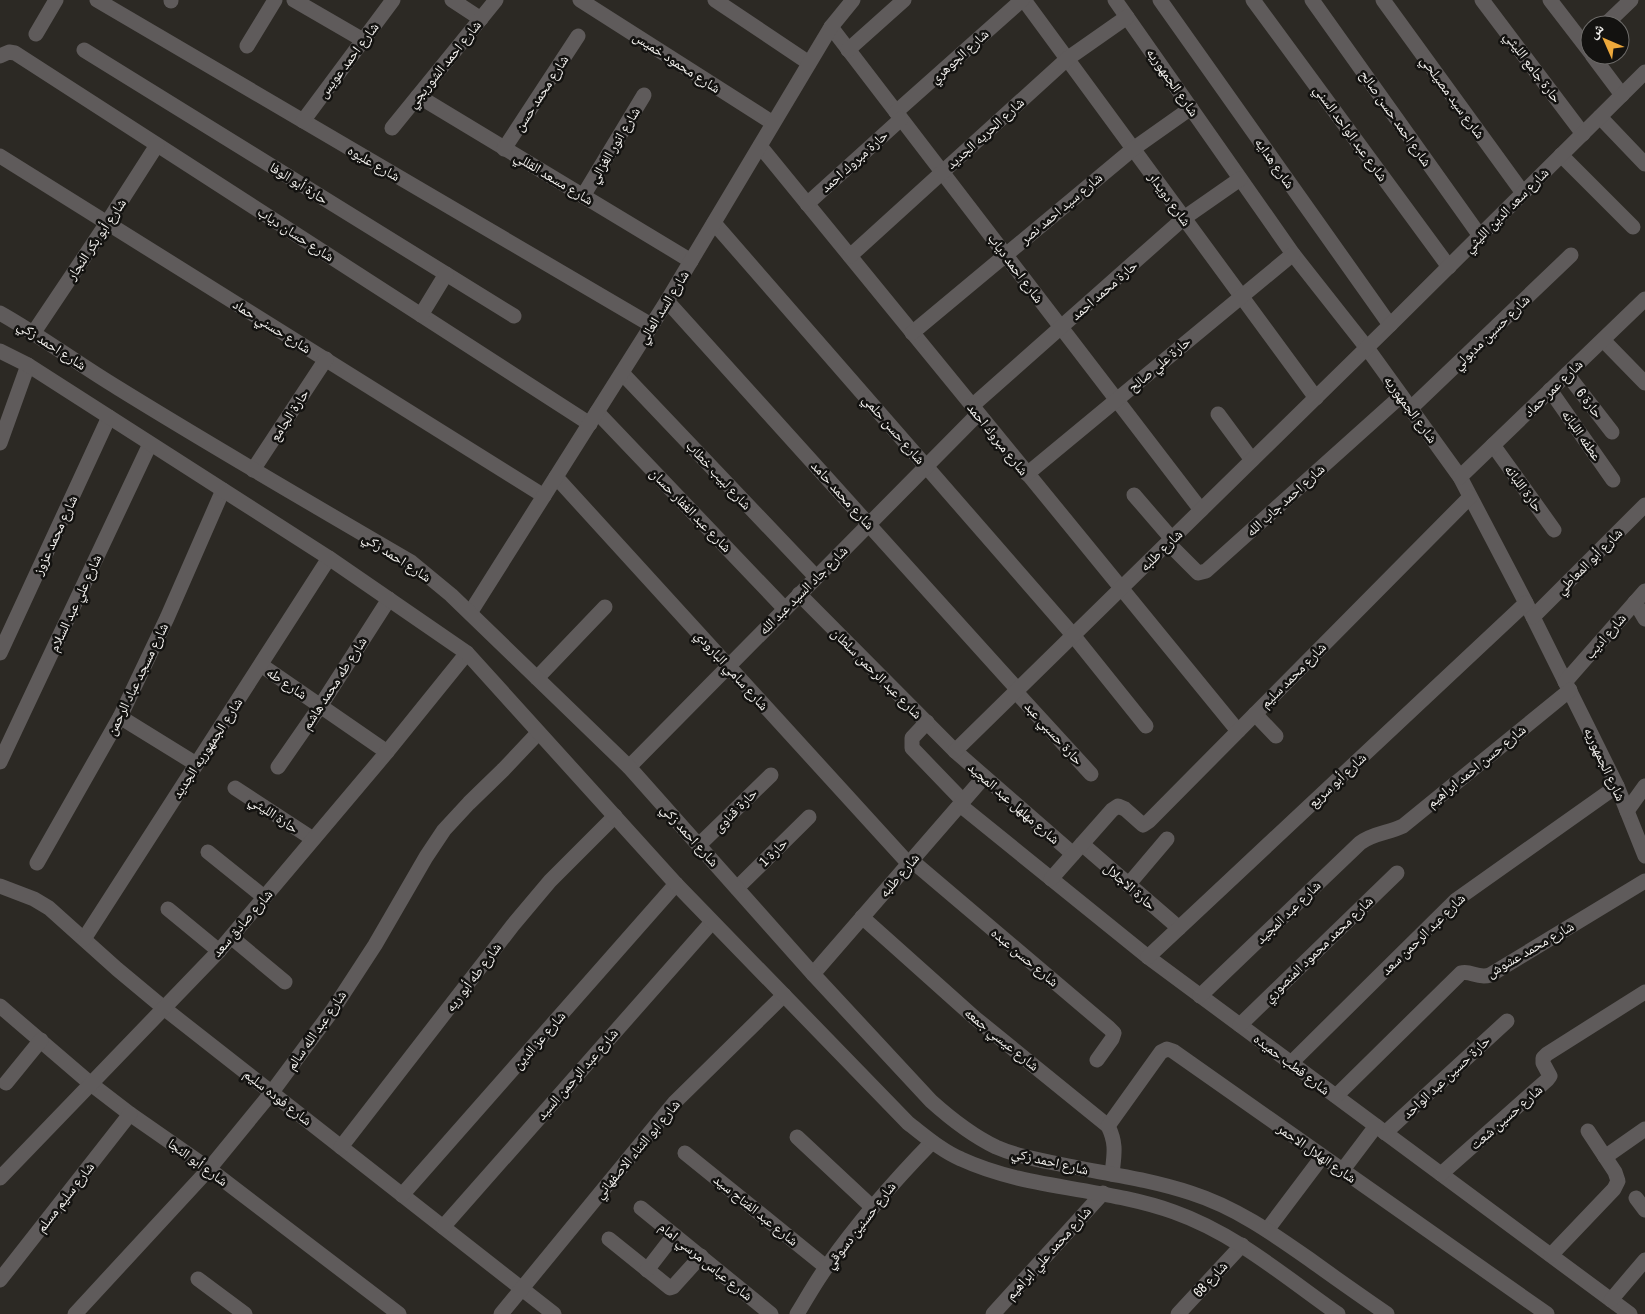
<svg xmlns="http://www.w3.org/2000/svg" width="1645" height="1314" font-family="'Archivo Narrow','Noto Naskh Arabic',sans-serif">
  <rect width="100%" height="100%" fill="#2c2924"/>
  <g fill="none" stroke-linecap="round" stroke-linejoin="round">
    <g stroke="#5f5b5b" stroke-width="15">
      <polyline points="97,0 651,325"/>
      <polyline points="294,0 363,40"/>
      <polyline points="452,0 481,19"/>
      <polyline points="580,0 773,123"/>
      <polyline points="715,0 809,63"/>
      <polyline points="1024,0 1316,398"/>
      <polyline points="1115,0 1293,254 1367,348 1460,477 1526,603 1617,786 1645,856"/>
      <polyline points="1160,0 1390,325"/>
      <polyline points="1253,0 1449,267"/>
      <polyline points="1312,0 1480,236"/>
      <polyline points="1383,0 1523,193"/>
      <polyline points="1482,0 1583,134"/>
      <polyline points="1550,0 1590,52"/>
      <polyline points="171,1 171,0"/>
      <polyline points="1607,23 1631,0"/>
      <polyline points="831,27 1201,510"/>
      <polyline points="36,34 56,0"/>
      <polyline points="247,46 275,0"/>
      <polyline points="84,50 514,316"/>
      <polyline points="848,50 904,0"/>
      <polyline points="1592,55 1622,95"/>
      <polyline points="0,56 9,52 15,53 590,424"/>
      <polyline points="418,96 691,261"/>
      <polyline points="896,112 1022,0"/>
      <polyline points="1600,117 1645,164"/>
      <polyline points="303,121 393,0"/>
      <polyline points="392,128 496,0"/>
      <polyline points="760,146 1238,731"/>
      <polyline points="504,149 578,36"/>
      <polyline points="1561,155 1633,227"/>
      <polyline points="0,156 544,496"/>
      <polyline points="583,196 644,95"/>
      <polyline points="807,204 901,119"/>
      <polyline points="714,223 1073,635 1146,726"/>
      <polyline points="850,256 1067,59 1127,17"/>
      <polyline points="667,301 1018,690"/>
      <polyline points="421,315 446,274"/>
      <polyline points="34,332 107,223 157,145"/>
      <polyline points="912,333 1133,149 1191,108"/>
      <polyline points="1603,340 1645,383"/>
      <polyline points="622,373 816,577"/>
      <polyline points="1567,374 1612,432"/>
      <polyline points="1550,390 1613,480"/>
      <polyline points="972,406 1184,218 1240,179"/>
      <polyline points="1411,408 1571,255"/>
      <polyline points="597,412 785,609"/>
      <polyline points="1218,414 1252,460"/>
      <polyline points="0,443 28,365"/>
      <polyline points="1493,445 1554,530"/>
      <polyline points="253,470 326,359"/>
      <polyline points="1027,474 1293,254"/>
      <polyline points="556,477 908,863"/>
      <polyline points="1460,477 1645,299"/>
      <polyline points="1134,495 1172,539"/>
      <polyline points="1168,543 1198,573 1206,571 1401,396"/>
      <polyline points="799,594 955,751 1073,854"/>
      <polyline points="1635,602 1645,619"/>
      <polyline points="470,613 667,301 831,27 853,0"/>
      <polyline points="1533,617 1645,505"/>
      <polyline points="0,653 109,417"/>
      <polyline points="261,665 387,752"/>
      <polyline points="537,678 605,607"/>
      <polyline points="1565,682 1645,591"/>
      <polyline points="1016,692 1091,774"/>
      <polyline points="1255,714 1276,736"/>
      <polyline points="120,717 196,764"/>
      <polyline points="927,722 912,738 912,748 963,801"/>
      <polyline points="955,751 1390,325 1645,72"/>
      <polyline points="0,762 150,444"/>
      <polyline points="278,767 321,705 389,599"/>
      <polyline points="629,767 978,414"/>
      <polyline points="235,788 313,839"/>
      <polyline points="960,805 1148,957 1630,1314"/>
      <polyline points="1627,811 1645,786"/>
      <polyline points="1082,844 1179,928"/>
      <polyline points="699,845 771,775"/>
      <polyline points="208,852 264,897"/>
      <polyline points="911,860 1109,1028 1114,1033 1112,1039 1097,1060"/>
      <polyline points="37,863 120,717 167,618 223,490"/>
      <polyline points="1051,879 1112,810 1118,806 1125,809 1143,825 1149,821 1470,497"/>
      <polyline points="1128,885 1167,839"/>
      <polyline points="0,886 34,899 49,908 117,969 165,1009 554,1314"/>
      <polyline points="737,888 809,817"/>
      <polyline points="168,909 219,951"/>
      <path d="M862 917 975 1018 1108 1126C1117 1144 1114 1155 1112 1174"/>
      <polyline points="231,937 285,982"/>
      <polyline points="84,939 329,558"/>
      <polyline points="1148,957 1526,603"/>
      <polyline points="813,974 984,777"/>
      <path d="M1200 996 1360 843C1373 833 1389 833 1403 826L1570 690"/>
      <polyline points="0,1006 91,1084 130,1114 209,1169 399,1314"/>
      <polyline points="1240,1025 1397,873"/>
      <polyline points="1291,1063 1456,900 1617,786"/>
      <polyline points="6,1083 41,1040"/>
      <path d="M1336 1096 1461 973C1471 970 1477 979 1490 975L1645 881"/>
      <polyline points="1108,1126 1161,1052 1167,1049 1173,1051 1547,1314"/>
      <polyline points="1385,1133 1507,1021"/>
      <polyline points="797,1137 872,1207"/>
      <polyline points="341,1147 513,925 550,881 615,816"/>
      <polyline points="685,1153 826,1267"/>
      <polyline points="1605,1157 1645,1129"/>
      <polyline points="1342,1171 1376,1126"/>
      <polyline points="1441,1174 1547,1080 1550,1076 1543,1063 1543,1058 1547,1054 1645,992"/>
      <polyline points="0,1178 219,951 387,752 467,653"/>
      <polyline points="402,1195 676,884"/>
      <polyline points="1636,1198 1645,1210"/>
      <polyline points="641,1208 771,1314"/>
      <polyline points="443,1227 712,922"/>
      <polyline points="1267,1230 1322,1157"/>
      <polyline points="609,1239 670,1288 673,1287 701,1256"/>
      <polyline points="1551,1255 1614,1189 1618,1181 1615,1172 1588,1131"/>
      <polyline points="647,1270 674,1235"/>
      <polyline points="198,1279 245,1314"/>
      <polyline points="0,1280 130,1114"/>
      <polyline points="1611,1300 1645,1260"/>
      <polyline points="75,1314 209,1169 272,1092 332,1011 375,945 426,857 444,830 469,803 503,770 538,733"/>
      <polyline points="501,1314 675,1102 784,995"/>
      <path d="M797 1314C807 1298 816 1281 828 1265 859 1221 894 1181 932 1142"/>
      <polyline points="993,1314 1103,1193"/>
      <polyline points="1178,1314 1242,1245"/>
    </g>
    <g stroke="#5f5b5b" stroke-width="15">
      <path d="M0 313C41 336 78 364 118 388 215 448 313 505 411 562L451 595 629 767 813 974 931 1101C951 1119 971 1135 996 1147 1014 1155 1034 1159 1054 1163 1100 1173 1146 1178 1191 1193 1235 1207 1272 1233 1309 1259 1335 1278 1361 1296 1387 1314"/>
      <path d="M0 351 28 365 329 558 467 653 676 884 908 1123C925 1136 942 1151 961 1159 1028 1190 1105 1187 1174 1212 1236 1234 1285 1277 1338 1314"/>
    </g>
  </g>
  <g text-anchor="middle" stroke-width="5" stroke-linejoin="round" paint-order="stroke">
    <g font-size="14" fill="#f3f1ee" stroke="#131210">
      <text transform="translate(959 56) rotate(-42)" y="5">شارع الجوهري</text>
      <text transform="translate(348 60) rotate(-53)" y="5">شارع احمد عويس</text>
      <text transform="translate(677 62) rotate(33)" y="5">شارع محمود خميس</text>
      <text transform="translate(444 64) rotate(-51)" y="5">شارع احمد الشوربجي</text>
      <text transform="translate(1533 67) rotate(53)" y="5">حارة جامع الليثي</text>
      <text transform="translate(1173 82) rotate(55)" y="5">شارع الجمهوريه</text>
      <text transform="translate(541 93) rotate(-57)" y="5">شارع محمد حسن</text>
      <text transform="translate(1453 97) rotate(54)" y="5">شارع سيد مصيلحي</text>
      <text transform="translate(1396 118) rotate(55)" y="5">شارع احمد حسن صالح</text>
      <text transform="translate(985 133) rotate(-42)" y="5">شارع الحريه الجديد</text>
      <text transform="translate(1351 133) rotate(54)" y="5">شارع عبد الواحد السني</text>
      <text transform="translate(614 145) rotate(-59)" y="5">شارع انور الغزالي</text>
      <text transform="translate(854 161) rotate(-42)" y="5">حارة مبروك احمد</text>
      <text transform="translate(374 163) rotate(30)" y="5">شارع عليوه</text>
      <text transform="translate(1275 163) rotate(55)" y="5">شارع هدايه</text>
      <text transform="translate(554 178) rotate(31)" y="5">شارع مسعد القللي</text>
      <text transform="translate(299 183) rotate(32)" y="5">حارة أبو الوفا</text>
      <text transform="translate(1170 199) rotate(54)" y="5">شارع دويدار</text>
      <text transform="translate(1061 208) rotate(-40)" y="5">شارع سيد احمد نصر</text>
      <text transform="translate(1506 210) rotate(-45)" y="5">شارع سعد الدين الليثي</text>
      <text transform="translate(296 234) rotate(33)" y="5">شارع حسان دياب</text>
      <text transform="translate(96 239) rotate(-56)" y="5">شارع أبو بكر النجار</text>
      <text transform="translate(1016 268) rotate(53)" y="5">شارع احمد دياب</text>
      <text transform="translate(1104 290) rotate(-41)" y="5">حارة محمد احمد</text>
      <text transform="translate(663 307) rotate(-58)" y="5">شارع السد العالي</text>
      <text transform="translate(272 326) rotate(32)" y="5">شارع حسني حماد</text>
      <text transform="translate(1491 332) rotate(-44)" y="5">شارع حسين مدبولي</text>
      <text transform="translate(52 345) rotate(33)" y="5">شارع احمد زكي</text>
      <text transform="translate(1159 364) rotate(-40)" y="5">حارة علي صالح</text>
      <text transform="translate(1553 388) rotate(-44)" y="5">شارع عمر حماد</text>
      <text transform="translate(1590 403) rotate(52)" y="5">حارة 6</text>
      <text transform="translate(1411 409) rotate(54)" y="5">شارع الجمهوريه</text>
      <text transform="translate(289 415) rotate(-57)" y="5">حارة الجامع</text>
      <text transform="translate(894 429) rotate(49)" y="5">شارع حسن حلمي</text>
      <text transform="translate(1582 435) rotate(55)" y="5">عطفه اللبانه</text>
      <text transform="translate(998 439) rotate(51)" y="5">شارع مبروك احمد</text>
      <text transform="translate(719 475) rotate(47)" y="5">شارع لبيب خطاب</text>
      <text transform="translate(1524 488) rotate(54)" y="5">حارة اللبانه</text>
      <text transform="translate(843 495) rotate(48)" y="5">شارع محمد حامد</text>
      <text transform="translate(1285 500) rotate(-42)" y="5">شارع احمد جاب الله</text>
      <text transform="translate(691 510) rotate(46)" y="5">شارع عبد الغفار حسان</text>
      <text transform="translate(55 535) rotate(-65)" y="5">شارع محمد عزوز</text>
      <text transform="translate(1161 550) rotate(-44)" y="5">شارع طلبه</text>
      <text transform="translate(397 557) rotate(33)" y="5">شارع احمد زكي</text>
      <text transform="translate(1589 561) rotate(-45)" y="5">شارع أبو المعاطي</text>
      <text transform="translate(803 590) rotate(-45)" y="5">شارع جاد السيد عبد الله</text>
      <text transform="translate(75 603) rotate(-65)" y="5">شارع علي عبد السلام</text>
      <text transform="translate(1605 636) rotate(-49)" y="5">شارع اديب</text>
      <text transform="translate(732 670) rotate(48)" y="5">شارع سامي البارودي</text>
      <text transform="translate(877 673) rotate(45)" y="5">شارع عبد الرحمن سلطان</text>
      <text transform="translate(1293 675) rotate(-45)" y="5">شارع محمد سليم</text>
      <text transform="translate(137 679) rotate(-64)" y="5">شارع مسجد عباد الرحمن</text>
      <text transform="translate(287 683) rotate(34)" y="5">شارع طه</text>
      <text transform="translate(334 683) rotate(-57)" y="5">شارع طه محمد هاشم</text>
      <text transform="translate(1054 733) rotate(48)" y="5">حارة حسبي عبد</text>
      <text transform="translate(207 748) rotate(-57)" y="5">شارع الجمهوريه الجديد</text>
      <text transform="translate(1605 764) rotate(65)" y="5">شارع الجمهوريه</text>
      <text transform="translate(1476 766) rotate(-39)" y="5">شارع حسن احمد ابراهيم</text>
      <text transform="translate(1337 780) rotate(-43)" y="5">شارع أبو سريع</text>
      <text transform="translate(1014 803) rotate(41)" y="5">شارع مهلهل عبد المجيد</text>
      <text transform="translate(735 810) rotate(-45)" y="5">حارة قناوى</text>
      <text transform="translate(274 814) rotate(34)" y="5">حارة الليثي</text>
      <text transform="translate(690 835) rotate(48)" y="5">شارع احمد زكي</text>
      <text transform="translate(773 852) rotate(-45)" y="5">حارة 1</text>
      <text transform="translate(899 875) rotate(-49)" y="5">شارع طلبه</text>
      <text transform="translate(1130 886) rotate(41)" y="5">حارة الاجلال</text>
      <text transform="translate(1288 912) rotate(-44)" y="5">شارع عبد المجيد</text>
      <text transform="translate(242 923) rotate(-49)" y="5">شارع صادق سعد</text>
      <text transform="translate(1423 934) rotate(-44)" y="5">شارع عبد الرحمن سعد</text>
      <text transform="translate(1318 949) rotate(-44)" y="5">شارع محمد محمود المنصوري</text>
      <text transform="translate(1530 949) rotate(-30)" y="5">شارع محمد عشوش</text>
      <text transform="translate(1025 957) rotate(40)" y="5">شارع حسن عبده</text>
      <text transform="translate(473 977) rotate(-53)" y="5">شارع طه أبو ريه</text>
      <text transform="translate(316 1030) rotate(-55)" y="5">شارع عبد الله سالم</text>
      <text transform="translate(1002 1039) rotate(39)" y="5">شارع عيسي جمعه</text>
      <text transform="translate(539 1040) rotate(-49)" y="5">شارع عز الدين</text>
      <text transform="translate(1292 1064) rotate(37)" y="5">شارع قطب حميده</text>
      <text transform="translate(577 1074) rotate(-49)" y="5">شارع عبد الرحمن السيد</text>
      <text transform="translate(1446 1077) rotate(-43)" y="5">حارة حسين عبد الواحد</text>
      <text transform="translate(278 1097) rotate(38)" y="5">شارع فوده سليم</text>
      <text transform="translate(1506 1117) rotate(-41)" y="5">شارع حسين شعت</text>
      <text transform="translate(637 1149) rotate(-50)" y="5">شارع ابو الثناء الاصفهاني</text>
      <text transform="translate(1317 1153) rotate(35)" y="5">شارع الهلال الاحمر</text>
      <text transform="translate(1050 1161) rotate(13)" y="5">شارع احمد زكي</text>
      <text transform="translate(198 1162) rotate(36)" y="5">شارع أبو النجا</text>
      <text transform="translate(65 1197) rotate(-52)" y="5">شارع سليم مسلم</text>
      <text transform="translate(756 1210) rotate(39)" y="5">شارع عبد الفتاح سيد</text>
      <text transform="translate(860 1225) rotate(-52)" y="5">شارع حسنين دسوقي</text>
      <text transform="translate(1048 1253) rotate(-48)" y="5">شارع محمد علي ابراهيم</text>
      <text transform="translate(706 1261) rotate(39)" y="5">شارع عباس مرسي امام</text>
      <text transform="translate(1210 1279) rotate(-47)" y="5">شارع 68</text>
    </g>
  </g>
  <g transform="translate(1605 40) rotate(315)"><circle r="24" fill="#131210" stroke="#6d6b69"/>
  <path d="M0-4L9 19L0 12L-9 19Z" fill="#eda83b"/>
  <text y="-8" font-size="14" font-weight="bold" text-anchor="middle" fill="#f3f1ee">ش</text>
  </g>
</svg>
